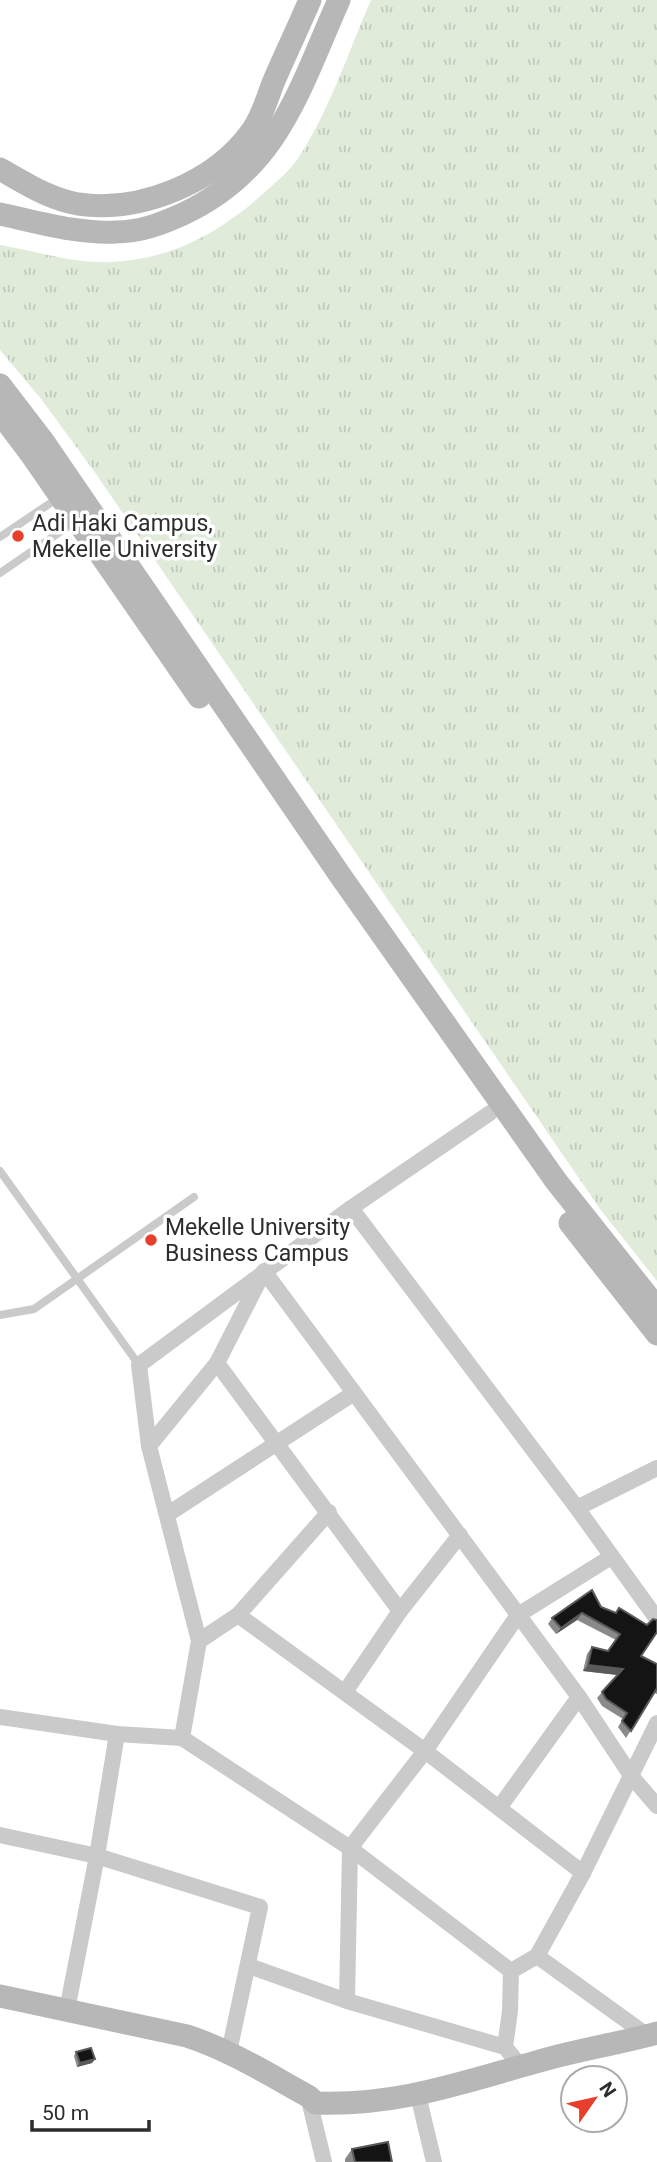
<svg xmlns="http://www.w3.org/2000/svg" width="657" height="2162" font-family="Roboto,sans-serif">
  <defs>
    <pattern id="park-tufts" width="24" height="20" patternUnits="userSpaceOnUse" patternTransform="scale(1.75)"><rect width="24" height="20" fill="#e0ebda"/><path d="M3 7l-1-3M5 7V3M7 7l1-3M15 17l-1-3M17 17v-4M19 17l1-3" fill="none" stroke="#c0cabb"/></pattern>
  </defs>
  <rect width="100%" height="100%" fill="#fff"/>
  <path fill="url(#park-tufts)" d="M371 0H657V1281L600 1209 96 474 42 400 0 350V245C37 251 73 264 111 262 178 259 227 228 275 183 283 176 290 169 297 160 329 112 348 53 371 0Z"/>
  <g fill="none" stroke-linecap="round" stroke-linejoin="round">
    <g stroke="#cacaca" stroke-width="8">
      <polyline points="0,537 58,498"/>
      <polyline points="0,573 76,521"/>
      <polyline points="0,1171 139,1365"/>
      <polyline points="0,1315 34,1309 194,1197"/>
    </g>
    <g stroke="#cacaca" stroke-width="16">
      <polyline points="351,1208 577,1508 657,1619"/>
      <polyline points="217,1363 400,1611"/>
      <polyline points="149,1446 217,1363 264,1271 579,1697 632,1777 657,1806"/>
      <polyline points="577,1508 657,1468"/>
      <polyline points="168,1514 354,1393"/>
      <polyline points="238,1615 425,1751 583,1873"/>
      <polyline points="199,1641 238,1615 329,1512"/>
      <polyline points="345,1692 400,1611 460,1535"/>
      <polyline points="0,1717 117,1734 182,1738 199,1641 149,1446 139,1365 351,1208 490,1113"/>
      <polyline points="182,1738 350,1848 511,1971"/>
      <polyline points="499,1808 579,1697"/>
      <polyline points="0,1835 97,1856 260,1907 229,2052"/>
      <polyline points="537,1956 648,2036"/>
      <polyline points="249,1966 347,2001 505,2047"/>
      <polyline points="347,2001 350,1848 425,1751 518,1615 611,1557"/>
      <polyline points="67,2010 97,1856 117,1734"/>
      <polyline points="521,2067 505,2047 510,2011 511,1971 537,1956 583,1873 657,1723"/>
      <polyline points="418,2095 434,2162"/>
      <polyline points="308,2096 324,2162"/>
    </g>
    <g stroke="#b7b7b7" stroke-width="23">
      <path d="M0 169C25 183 49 199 78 204 140 213 215 183 252 131 262 117 267 99 273 83 285 55 298 28 310 0"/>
      <path d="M0 214C38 222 77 234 116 232 140 232 161 224 183 214 279 169 299 89 339 0"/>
      <polyline points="0,385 43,441 342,878 556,1181 657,1308"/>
      <polyline points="0,413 31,454 199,697"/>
      <polyline points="570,1223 657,1334"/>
      <path d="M0 1996 187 2036C230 2050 268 2074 308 2096L316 2103C397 2106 460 2083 536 2062 576 2050 617 2044 657 2033"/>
    </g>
  </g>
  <g fill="#8a8a8a">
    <polygon points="601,1607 615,1613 619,1608 641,1656 657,1664 657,1694 654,1693 626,1738 618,1727 623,1719 602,1706 597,1698 617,1675 583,1671 587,1654 592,1647 608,1651 616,1640 577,1620 556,1634 548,1624 552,1618"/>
    <polygon points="76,2052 95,2059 92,2063 77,2067 74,2056"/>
    <polygon points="352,2149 392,2162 345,2162 345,2159"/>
  </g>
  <g fill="#5a5a5a">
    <polygon points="582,1613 577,1620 556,1634 561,1628"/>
    <polygon points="588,1665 623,1669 618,1675 583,1671"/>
    <polygon points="95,2059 92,2063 77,2067 80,2063"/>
  </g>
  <g fill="#141414" stroke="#5a5a5a" stroke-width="2">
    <polygon points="592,1590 601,1607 616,1613 619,1608 647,1625 653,1619 657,1620 657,1632 641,1656 657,1664 657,1688 631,1731 622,1721 627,1713 606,1699 602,1692 623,1669 588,1665 592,1647 608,1651 620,1634 582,1613 561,1628 552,1618"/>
    <polygon points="91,2048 95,2059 80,2063 76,2052"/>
    <polygon points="388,2142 392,2162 355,2162 352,2149"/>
  </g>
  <g fill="#e73f2c" stroke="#fff" stroke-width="2.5">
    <circle cx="18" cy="536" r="7"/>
    <circle cx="151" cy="1240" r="7"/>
  </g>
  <g text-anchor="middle" stroke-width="7" stroke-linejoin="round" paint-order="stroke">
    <g font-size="23" fill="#2d2d2d" stroke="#fff" text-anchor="start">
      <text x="32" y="531">Adi Haki Campus,<tspan x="32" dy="26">Mekelle University</tspan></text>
      <text x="165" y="1235">Mekelle University<tspan x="165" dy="26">Business Campus</tspan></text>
    </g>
  </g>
  <g transform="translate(594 2099) rotate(56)"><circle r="33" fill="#ffffff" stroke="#ababab" stroke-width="2"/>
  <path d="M0-5L12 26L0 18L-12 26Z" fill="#e73f2c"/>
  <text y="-10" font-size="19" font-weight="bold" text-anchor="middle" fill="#2d2d2d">N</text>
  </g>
  <path d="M32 2120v10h117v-10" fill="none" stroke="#2d2d2d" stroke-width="3.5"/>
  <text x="42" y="2120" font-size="21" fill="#2d2d2d" stroke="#ffffff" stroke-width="5" paint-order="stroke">50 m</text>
</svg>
